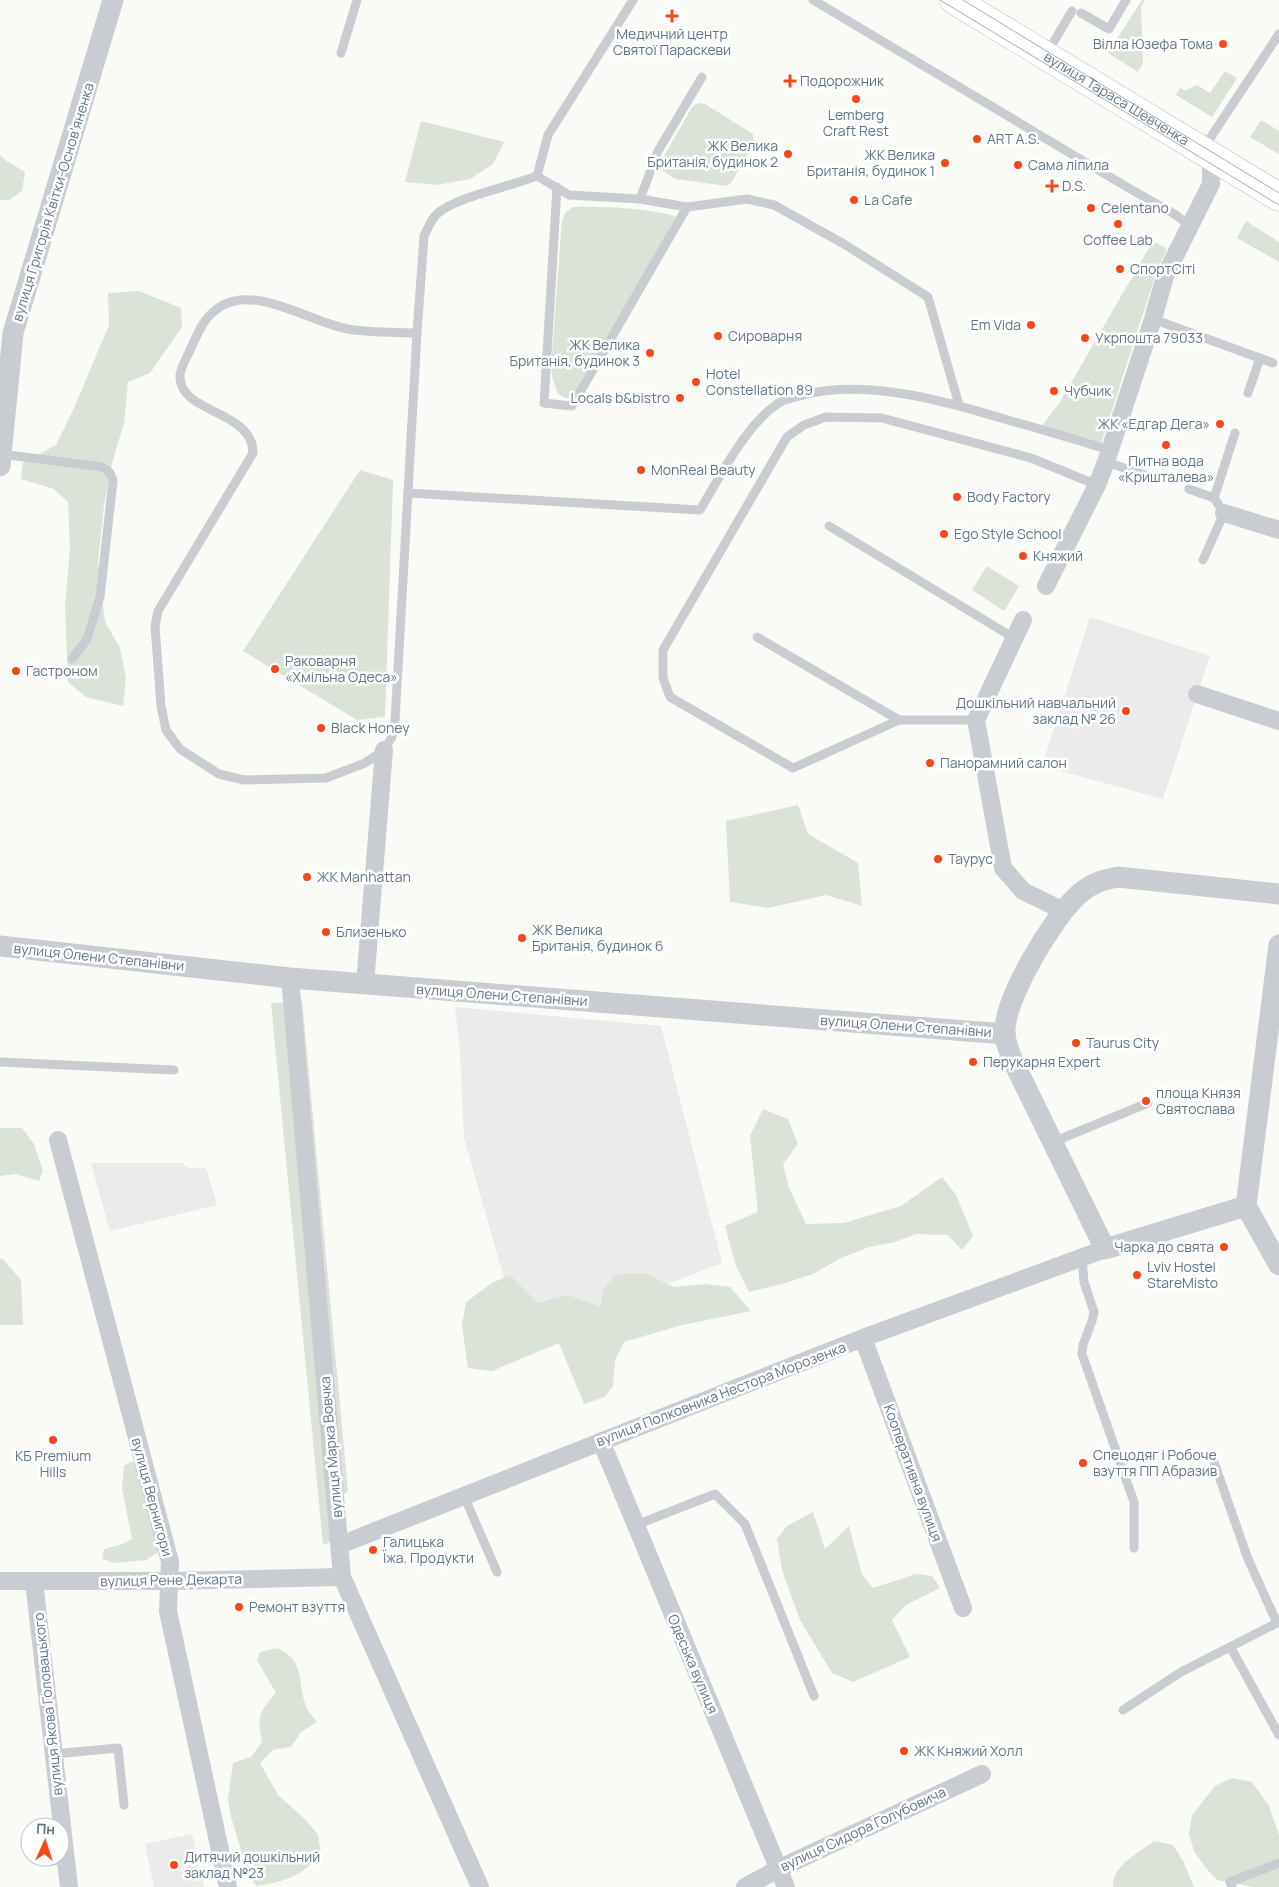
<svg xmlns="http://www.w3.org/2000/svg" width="1279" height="1887" font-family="Manrope,sans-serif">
  <rect width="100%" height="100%" fill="#fafaf7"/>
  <g fill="#eaebea">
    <polygon points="1090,617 1210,656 1163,799 1042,766"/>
    <polygon points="455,1007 661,1026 722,1263 522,1341 464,1138 460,1051"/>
    <polygon points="91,1163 182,1163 188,1168 206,1168 217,1205 110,1231"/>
    <polygon points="192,1834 204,1887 154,1887 145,1844"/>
  </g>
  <g fill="#dbe2d7">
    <polygon points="1142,0 1145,0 1141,7 1143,63 1138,72 1108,53"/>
    <polygon points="1225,71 1237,78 1212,117 1176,95 1180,88 1186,90 1197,85 1210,93"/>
    <polygon points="700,103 705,104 753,134 754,144 731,183 727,186 675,179 663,171 662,164 664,156 691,109 694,105"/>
    <polygon points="1261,120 1279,131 1279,154 1250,137"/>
    <polygon points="421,121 504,142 493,164 470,179 437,185 405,182"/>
    <polygon points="0,155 5,160 25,172 22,191 9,200 0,200"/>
    <path d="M573 207C600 206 652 208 676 217L576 399 565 398 558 394 552 377 551 367 562 220 566 212Z"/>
    <polygon points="1246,221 1279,242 1279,262 1237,238"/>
    <polygon points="1153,241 1167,249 1157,270 1100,447 1042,426 1060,402"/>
    <polygon points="139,291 181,308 182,327 150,373 128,382 124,423 112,463 104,505 98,562 105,622 120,648 126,678 123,706 86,697 68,682 65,607 70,548 68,502 54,489 21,479 23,463 56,445 74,408 109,325 108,293"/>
    <polygon points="360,470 393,480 385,717 357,720 243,651"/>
    <polygon points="987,566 1019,586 1004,611 972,590"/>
    <polygon points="798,805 808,834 858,863 862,906 826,895 768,908 730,902 726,821"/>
    <polygon points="302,1000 348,1491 338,1499 295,1001"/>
    <polygon points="287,1002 335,1540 323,1545 271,1003"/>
    <polygon points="763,1109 788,1119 798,1144 783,1164 789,1188 806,1224 844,1223 901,1206 942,1177 956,1195 973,1236 962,1250 948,1235 916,1234 895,1242 869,1247 841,1258 813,1274 782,1284 749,1292 736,1266 725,1226 758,1212 750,1136"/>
    <polygon points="0,1128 22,1128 34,1144 43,1171 39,1181 16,1174 0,1176"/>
    <polygon points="0,1259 3,1259 21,1280 23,1325 0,1325"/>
    <polygon points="644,1273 674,1287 705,1284 730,1287 751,1311 678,1326 624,1342 615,1360 613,1386 605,1397 584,1404 559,1343 492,1371 468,1368 462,1325 466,1302 492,1283 510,1275 538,1303 568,1295 601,1307 603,1290 615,1275"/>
    <polygon points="132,1461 138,1468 162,1550 146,1560 115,1563 102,1559 104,1549 123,1544 132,1539 122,1488 124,1466"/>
    <polygon points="813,1512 825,1549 849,1526 862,1574 873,1588 916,1574 932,1576 940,1588 906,1605 892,1620 910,1657 853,1682 832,1673 800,1620 782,1570 777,1539 787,1526"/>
    <path d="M278 1648C306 1662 297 1682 306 1706 308 1711 313 1717 317 1722L301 1732 291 1747 273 1750 260 1763 278 1795 306 1820 318 1835 321 1854C301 1877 286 1881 256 1886L247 1870 231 1817 228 1799 233 1763 251 1757 262 1742C257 1716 259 1712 276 1693L257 1660 260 1652Z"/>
    <polygon points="1232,1778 1252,1782 1269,1806 1279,1835 1279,1887 1254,1887 1217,1880 1205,1867 1194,1851 1189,1834 1192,1815 1215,1786"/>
    <path d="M1154 1841 1173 1845 1183 1861 1194 1887H1113C1112 1865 1139 1853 1154 1841Z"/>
  </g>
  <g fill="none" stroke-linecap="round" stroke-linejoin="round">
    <defs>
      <g id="primary">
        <path id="s1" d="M954 0 1279 197"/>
      </g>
    </defs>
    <use href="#primary" stroke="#bcc0c4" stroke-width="29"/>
    <g stroke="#c9cdd1" stroke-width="9">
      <polyline points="813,0 1132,190 1176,215 1190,226"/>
      <polyline points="1081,13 1109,29 1126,0"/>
      <polyline points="341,53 357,0"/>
      <polyline points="1047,53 1072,11"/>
      <polyline points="1203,149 1279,34"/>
      <polyline points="537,176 548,135 633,0"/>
      <polyline points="557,187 544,403 572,406 687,207"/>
      <polyline points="640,199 658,151 702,77"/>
      <polyline points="1153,319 1273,363"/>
      <path d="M417 333C394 332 370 333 348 329 312 323 259 286 223 305 219 307 215 311 211 314 201 323 196 338 190 350 187 357 181 367 180 375 178 414 253 409 253 453L158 611 155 626 161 706 166 730 180 749 219 774 244 780 326 778 365 763 384 750 392 737 395 721 417 333 424 236C428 228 431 219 438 213 457 197 511 186 537 176L569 195 640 199 687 207 747 199 774 205 844 244 928 297 959 405"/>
      <polyline points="1248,393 1260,358"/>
      <path d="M1 454 101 467C109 470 111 473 113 481L100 597 87 639 72 659"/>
      <polyline points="1106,462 1145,475"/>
      <polyline points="1189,489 1214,498"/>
      <path d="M408 493 700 510C720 477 749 418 784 400 790 398 797 397 803 395 867 378 949 402 1011 421 1044 430 1077 440 1109 450"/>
      <polyline points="829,526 1014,638"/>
      <polyline points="1203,560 1224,513 1214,498 1235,433"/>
      <polyline points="757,637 899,720 976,720"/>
      <polyline points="899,720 793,768 670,697 663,678 663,650 787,437 804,425 826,417 882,418 1031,458 1097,485"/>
      <polyline points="0,1062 174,1070"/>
      <polyline points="1053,1142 1148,1103"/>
      <polyline points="1082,1258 1084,1282 1094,1312 1092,1321 1083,1345 1082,1354 1134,1502 1134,1548"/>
      <polyline points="1214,1462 1248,1559 1277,1623"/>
      <polyline points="464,1496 497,1572"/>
      <polyline points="636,1525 715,1494 745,1524 814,1696"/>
      <polyline points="1231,1648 1279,1735"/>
      <polyline points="1123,1710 1181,1672 1279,1622"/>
      <polyline points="54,1754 118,1748 124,1805"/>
      <polyline points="51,1861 66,1859"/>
      <polyline points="1232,1887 1230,1882 1279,1863"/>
    </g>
    <g stroke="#c9cdd1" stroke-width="18">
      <polyline points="1224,513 1279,530"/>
      <polyline points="1046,586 1097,485 1106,462 1153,319 1165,276 1211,184 1211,156"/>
      <polyline points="1023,620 976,720 1003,868 1023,891 1064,911"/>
      <polyline points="1197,694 1279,721"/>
      <polyline points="290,978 342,1577 480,1887"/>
      <polyline points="365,984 384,750"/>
      <polyline points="58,1140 170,1562 168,1611 228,1887"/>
      <polyline points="863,1338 963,1608"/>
      <polyline points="601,1441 786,1887"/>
      <polyline points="340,1545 863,1338 1105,1249"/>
      <polyline points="0,1581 169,1581 342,1577"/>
      <polyline points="34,1581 69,1887"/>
      <polyline points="745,1887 778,1869 982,1774"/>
    </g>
    <g stroke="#c9cdd1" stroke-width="21">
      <polyline points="0,466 13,333 113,0"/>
      <polyline points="1279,945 1246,1206 1279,1265"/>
      <polyline points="0,946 290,978 1005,1034"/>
      <path d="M1246 1206 1105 1249 1012 1059C1009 1051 1005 1041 1005 1033 1003 1000 1053 918 1077 896 1090 884 1101 880 1118 877L1279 894"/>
    </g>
    <use href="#primary" stroke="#fff" stroke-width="28"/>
    <g stroke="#a6aeb4" stroke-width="1">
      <polyline points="940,0 1279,205"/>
      <polyline points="963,0 1279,193"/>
    </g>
  </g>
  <g fill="#f6491a" stroke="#fff" stroke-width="2">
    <path d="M669.5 8.5h5v5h5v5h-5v5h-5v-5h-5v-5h5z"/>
    <circle cx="1223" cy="44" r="5"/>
    <path d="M787.5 73.5h5v5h5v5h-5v5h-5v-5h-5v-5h5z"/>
    <circle cx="856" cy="99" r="5"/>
    <circle cx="977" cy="139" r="5"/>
    <circle cx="788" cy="154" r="5"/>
    <circle cx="945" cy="163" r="5"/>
    <circle cx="1018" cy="165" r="5"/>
    <path d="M1049.5 178.5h5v5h5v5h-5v5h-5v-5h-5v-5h5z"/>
    <circle cx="854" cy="200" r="5"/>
    <circle cx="1091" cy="208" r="5"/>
    <circle cx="1118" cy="224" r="5"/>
    <circle cx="1120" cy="269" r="5"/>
    <circle cx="1031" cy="325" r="5"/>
    <circle cx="718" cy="336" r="5"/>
    <circle cx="1085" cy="338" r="5"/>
    <circle cx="650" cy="353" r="5"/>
    <circle cx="696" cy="382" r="5"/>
    <circle cx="1054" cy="391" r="5"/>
    <circle cx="680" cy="398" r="5"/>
    <circle cx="1220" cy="424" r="5"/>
    <circle cx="1166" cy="445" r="5"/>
    <circle cx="641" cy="470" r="5"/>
    <circle cx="957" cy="497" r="5"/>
    <circle cx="944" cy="534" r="5"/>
    <circle cx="1023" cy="556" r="5"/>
    <circle cx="275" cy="669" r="5"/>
    <circle cx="16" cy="671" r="5"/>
    <circle cx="1126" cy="711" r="5"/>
    <circle cx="321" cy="728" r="5"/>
    <circle cx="930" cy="763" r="5"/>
    <circle cx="938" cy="859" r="5"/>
    <circle cx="307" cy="877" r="5"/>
    <circle cx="326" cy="932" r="5"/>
    <circle cx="522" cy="938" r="5"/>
    <circle cx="1076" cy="1043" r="5"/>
    <circle cx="973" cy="1062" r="5"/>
    <circle cx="1146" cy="1101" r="5"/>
    <circle cx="1224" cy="1247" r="5"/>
    <circle cx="1137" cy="1275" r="5"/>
    <circle cx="53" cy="1440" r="5"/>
    <circle cx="1083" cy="1463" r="5"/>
    <circle cx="373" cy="1550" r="5"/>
    <circle cx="239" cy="1607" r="5"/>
    <circle cx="904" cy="1751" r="5"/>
    <circle cx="174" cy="1865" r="5"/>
  </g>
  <g text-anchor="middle" stroke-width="5" stroke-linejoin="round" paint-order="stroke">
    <g font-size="14" fill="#617685" stroke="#fff" text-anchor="start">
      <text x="672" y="39" text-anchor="middle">Медичний центр<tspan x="672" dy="16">Святої Параскеви</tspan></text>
      <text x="1213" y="49" text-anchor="end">Вілла Юзефа Тома</text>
      <text x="800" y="86">Подорожник</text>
      <text x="856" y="120" text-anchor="middle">Lemberg<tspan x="856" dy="16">Craft Rest</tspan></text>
      <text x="987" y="144">ART A.S.</text>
      <text x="778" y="151" text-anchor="end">ЖК Велика<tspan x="778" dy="16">Британія, будинок 2</tspan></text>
      <text x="935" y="160" text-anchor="end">ЖК Велика<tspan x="935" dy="16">Британія, будинок 1</tspan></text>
      <text x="1028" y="170">Сама ліпила</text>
      <text x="1062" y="191">D.S.</text>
      <text x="864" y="205">La Cafe</text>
      <text x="1101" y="213">Celentano</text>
      <text x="1118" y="245" text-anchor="middle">Coffee Lab</text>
      <text x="1130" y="274">СпортСіті</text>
      <text x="1021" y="330" text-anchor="end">Em Vida</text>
      <text x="728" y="341">Сироварня</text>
      <text x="1095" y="343">Укрпошта 79033</text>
      <text x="640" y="350" text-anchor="end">ЖК Велика<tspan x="640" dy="16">Британія, будинок 3</tspan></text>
      <text x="706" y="379">Hotel<tspan x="706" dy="16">Constellation 89</tspan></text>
      <text x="1064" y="396">Чубчик</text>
      <text x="670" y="403" text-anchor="end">Locals b&amp;bistro</text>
      <text x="1210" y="429" text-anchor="end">ЖК «Едгар Дега»</text>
      <text x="1166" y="466" text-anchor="middle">Питна вода<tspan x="1166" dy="16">«Кришталева»</tspan></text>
      <text x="651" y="475">MonReal Beauty</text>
      <text x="967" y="502">Body Factory</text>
      <text x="954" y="539">Ego Style School</text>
      <text x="1033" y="561">Княжий</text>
      <text x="285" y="666">Раковарня<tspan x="285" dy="16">«Хмільна Одеса»</tspan></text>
      <text x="26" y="676">Гастроном</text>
      <text x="1116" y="708" text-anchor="end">Дошкільний навчальний<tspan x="1116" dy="16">заклад № 26</tspan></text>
      <text x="331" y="733">Black Honey</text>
      <text x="940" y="768">Панорамний салон</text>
      <text x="948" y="864">Таурус</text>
      <text x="317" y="882">ЖК Manhattan</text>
      <text x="532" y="935">ЖК Велика<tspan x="532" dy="16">Британія, будинок 6</tspan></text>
      <text x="336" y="937">Близенько</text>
      <text x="1086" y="1048">Taurus City</text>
      <text x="983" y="1067">Перукарня Expert</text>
      <text x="1156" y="1098">площа Князя<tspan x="1156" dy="16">Святослава</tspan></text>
      <text x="1214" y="1252" text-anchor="end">Чарка до свята</text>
      <text x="1147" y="1272">Lviv Hostel<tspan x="1147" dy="16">StareMisto</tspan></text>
      <text x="1093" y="1460">Спецодяг і Робоче<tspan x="1093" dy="16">взуття ПП Абразив</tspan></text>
      <text x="53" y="1461" text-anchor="middle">КБ Premium<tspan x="53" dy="16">Hills</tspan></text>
      <text x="383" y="1547">Галицька<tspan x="383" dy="16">Їжа. Продукти</tspan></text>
      <text x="249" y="1612">Ремонт взуття</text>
      <text x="914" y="1756">ЖК Княжий Холл</text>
      <text x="184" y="1862">Дитячий дошкільний<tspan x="184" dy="16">заклад №23</tspan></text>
    </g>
    <g font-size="14" fill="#617685" stroke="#fff">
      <text dy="5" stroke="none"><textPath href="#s1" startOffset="190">вулиця Тараса Шевченка</textPath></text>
      <text transform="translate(53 202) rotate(-73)" y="5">вулиця Григорія Квітки-Основʼяненка</text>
      <text transform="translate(99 957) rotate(6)" y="5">вулиця Олени Степанівни</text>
      <text transform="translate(502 995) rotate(4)" y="5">вулиця Олени Степанівни</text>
      <text transform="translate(906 1026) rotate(4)" y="5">вулиця Олени Степанівни</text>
      <text transform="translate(721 1394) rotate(-21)" y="5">вулиця Полковника Нестора Морозенка</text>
      <text transform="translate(331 1447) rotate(-95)" y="5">вулиця Марка Вовчка</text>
      <text transform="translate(913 1473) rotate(70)" y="5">Кооперативна вулиця</text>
      <text transform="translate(152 1497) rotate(75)" y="5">вулиця Вернигори</text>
      <text transform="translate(171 1580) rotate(-1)" y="5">вулиця Рене Декарта</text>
      <text transform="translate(693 1664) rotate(67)" y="5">Одеська вулиця</text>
      <text transform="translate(48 1704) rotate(-96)" y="5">вулиця Якова Головацького</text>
      <text transform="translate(863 1829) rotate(-25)" y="5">вулиця Сидора Голубовича</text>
    </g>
  </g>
  <g transform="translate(45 1842) rotate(3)"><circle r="24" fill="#ffffff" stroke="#c0c8ce"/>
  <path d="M0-4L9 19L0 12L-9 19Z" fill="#f6491a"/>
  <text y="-8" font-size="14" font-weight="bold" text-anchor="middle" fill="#617685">Пн</text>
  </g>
</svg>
